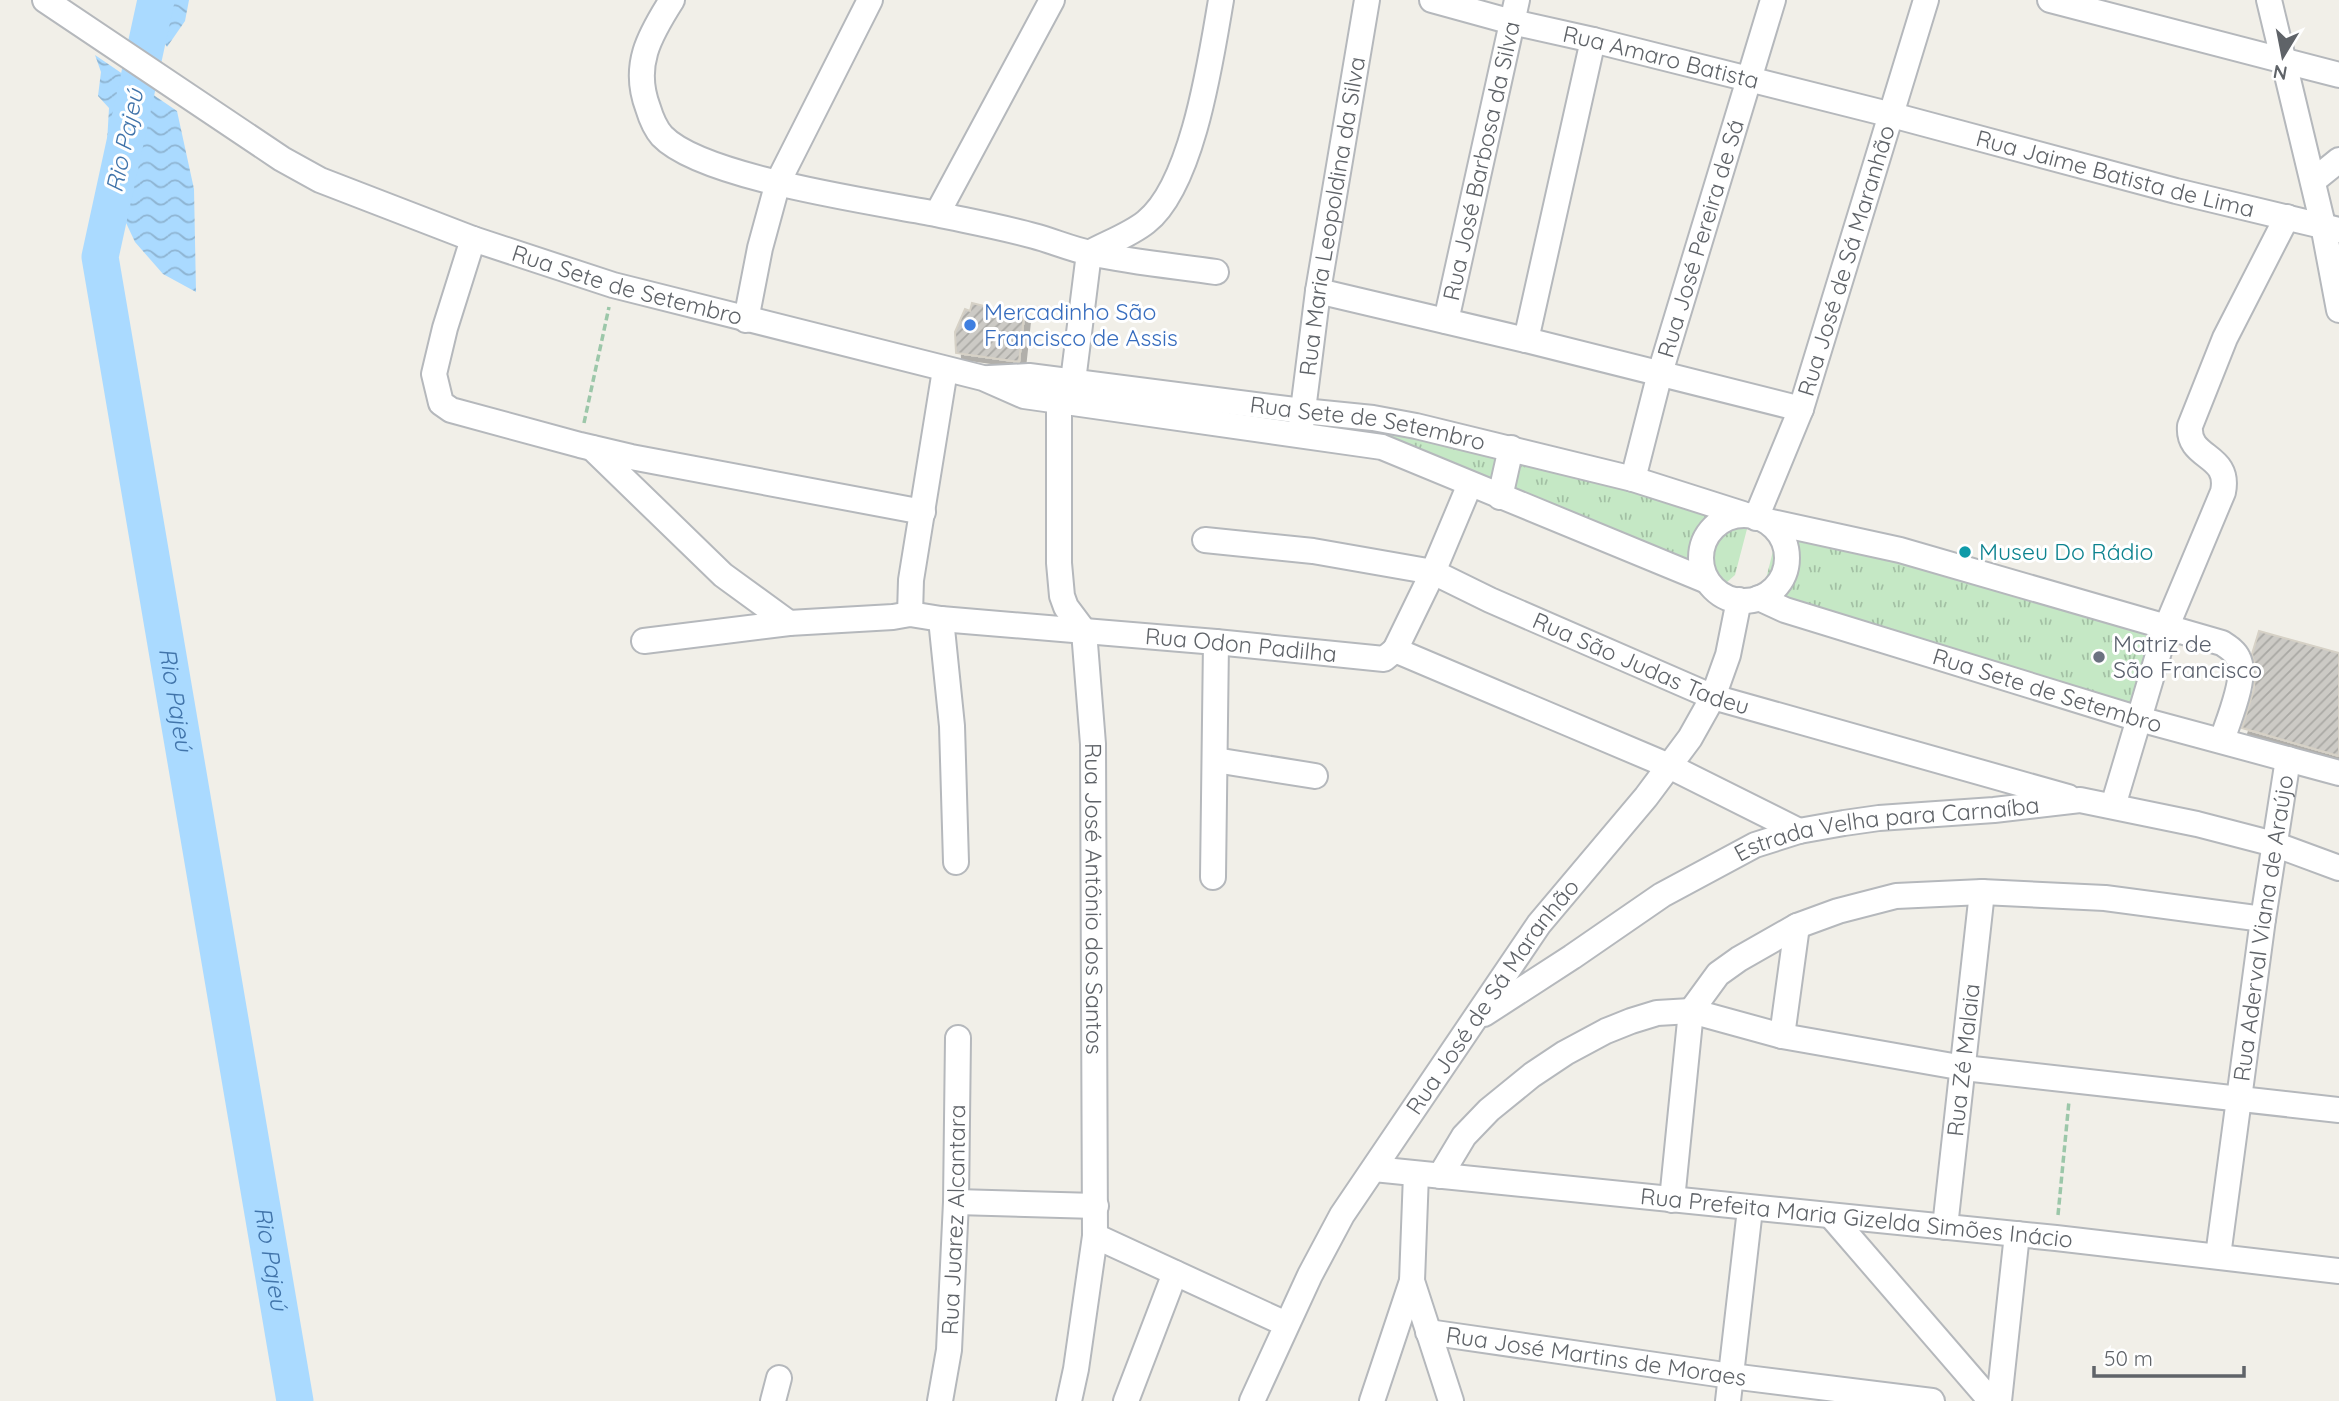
<svg xmlns="http://www.w3.org/2000/svg" width="2339" height="1401" font-family="Quicksand,sans-serif">
  <defs>
    <pattern id="park-tufts" width="24" height="20" patternUnits="userSpaceOnUse" patternTransform="scale(1.75)"><rect width="24" height="20" fill="#c5e8c5"/><path d="M3 7l-1-3M5 7V3M7 7l1-3M15 17l-1-3M17 17v-4M19 17l1-3" fill="none" stroke="#a3c0a4"/></pattern>
    <pattern id="water-waves" width="16" height="10" patternUnits="userSpaceOnUse" patternTransform="scale(1.75)"><rect width="16" height="10" fill="#aadaff"/><path d="M0 5q4-4 8 0t8 0" fill="none" stroke="#8eb4d2"/></pattern>
    <pattern id="building-hatch" width="6" height="6" patternUnits="userSpaceOnUse" patternTransform="scale(1.75)"><rect width="6" height="6" fill="#cccac5"/><path d="M-1 1l2-2M0 6l6-6M5 7l2-2" fill="none" stroke="#a9a8a4"/></pattern>
    <filter id="shadow"><feDropShadow dx="6" dy="6" stdDeviation="0" flood-color="#0004"/></filter>
  </defs>
  <rect width="100%" height="100%" fill="#f1efe8"/>
  <g fill="url(#park-tufts)">
    <polygon points="1379,428 1740,519 1747,529 1735,575 1726,583 1449,463 1378,437"/>
    <polygon points="1786,534 1912,566 2126,625 2146,636 2151,649 2131,705 1770,596 1764,587 1776,539"/>
  </g>
  <g fill="url(#water-waves)">
    <polygon points="173,0 189,0 185,21 167,47 160,36"/>
    <polygon points="95,55 177,111 194,189 196,292 163,274 135,242 105,178 109,108 98,96 101,72"/>
  </g>
  <g fill="none" stroke-linecap="round" stroke-linejoin="round">
    <path stroke="#aadaff" stroke-width="37" id="s1" d="M156 0 100 257 295 1401"/>
  </g>
  <g fill="url(#building-hatch)" stroke="#d6d1c6" stroke-width="2" filter="url(#shadow)">
    <polygon points="972,303 1024,316 1019,362 956,353 955,332 965,309 970,311"/>
    <polygon points="2259,631 2339,653 2339,756 2242,728 2254,689 2255,666 2252,654"/>
  </g>
  <g fill="none" stroke-linecap="round" stroke-linejoin="round">
    <defs>
      <g id="minor">
        <path id="s2" d="M45 0 282 159 320 180 473 239 613 285 983 378 1024 396 1382 447 1707 581"/>
        <path d="M672 0C649 36 632 66 648 108 651 118 655 128 662 136 702 178 875 202 936 214 968 221 1002 227 1034 236 1053 241 1071 249 1090 253 1131 262 1174 266 1216 272"/>
        <path id="s3" d="M1432 0 1512 22 1593 40 1892 115 2176 191 2339 230"/>
        <polyline points="2050,0 2339,75"/>
        <polyline points="2269,0 2323,225 2339,310"/>
        <polyline points="2313,181 2339,160"/>
        <polyline points="937,214 1052,0"/>
        <polyline points="473,239 445,328 434,374 441,403 451,410 580,445 631,457 923,512"/>
        <polyline points="1318,291 1526,340 1801,409"/>
        <polyline points="746,320 760,248 778,182 870,0"/>
        <path id="s4" d="M1446 321 1517 0"/>
        <polyline points="1526,340 1593,40"/>
        <path id="s5" d="M989 378 1029 376 1303 411 1373 418 1416 426 1633 479 1743 514"/>
        <path d="M1073 381 1089 253C1107 243 1130 235 1146 222 1193 185 1211 58 1221 0"/>
        <path id="s6" d="M1059 402V563L1062 596 1066 607 1084 631 1093 744 1095 1236 1076 1369 1069 1401"/>
        <path id="s7" d="M1301 426 1318 291 1367 0"/>
        <polyline points="592,448 723,575 789,623"/>
        <path id="s8" d="M1633 479 1660 373 1773 0"/>
        <polyline points="1500,497 1511,448"/>
        <circle cx="1744" cy="558" r="43"/>
        <path id="s9" d="M1756 518 1801 409 1926 0"/>
        <path d="M1767 521 1900 550 2222 643C2228 647 2235 651 2238 658 2248 676 2228 721 2222 740"/>
        <path id="s10" d="M1205 540 1313 551 1433 572 1490 600 1713 697 2068 797"/>
        <path id="s11" d="M1759 598 1785 610 2139 719 2339 773"/>
        <polyline points="910,614 911,580 945,370"/>
        <polyline points="941,619 952,726 956,862"/>
        <path id="s12" d="M644 641 789 623 893 617 910 614 941 619 1216 642 1384 659 1395 650 1669 766 1799 831"/>
        <polyline points="1395,650 1433,572 1470,484"/>
        <polyline points="1215,760 1315,776"/>
        <path d="M2113 806 2166 628 2223 492C2231 453 2187 460 2190 426L2225 338 2287 217"/>
        <polyline points="1213,877 1216,642"/>
        <path id="s13" d="M1484 1014 1572 957 1662 895 1755 845 1799 831 1844 823 1879 818 1994 810 2080 800 2197 824 2274 844 2339 868"/>
        <polyline points="1782,1036 1797,926"/>
        <path id="s14" d="M1374 1169 2056 1238 2339 1271"/>
        <polyline points="1416,1174 1412,1281 1451,1401"/>
        <polyline points="1440,1176 1464,1136 1489,1110 1532,1075 1565,1053 1606,1031 1631,1021 1657,1013 1691,1011 1782,1036 1964,1068 2339,1110"/>
        <polyline points="1672,1200 1691,1011 1718,974 1739,959 1797,926 1838,911 1896,896 1982,892 2105,898 2263,919"/>
        <polyline points="956,1202 1096,1206"/>
        <polyline points="1832,1217 1991,1401"/>
        <path id="s15" d="M1945 1227 1982 892"/>
        <polyline points="1095,1236 1286,1324"/>
        <path id="s16" d="M2218 1256 2263 919 2288 759"/>
        <path id="s17" d="M1428 1332 1731 1376 1932 1401"/>
        <polyline points="773,1401 779,1378"/>
        <path id="s18" d="M940 1401 949 1350 956 1202 958 1038"/>
        <polyline points="1126,1401 1175,1273"/>
        <path id="s19" d="M1252 1401 1310 1275 1342 1215 1539 924 1646 797 1690 738 1713 697 1728 655 1739 600"/>
        <polyline points="1372,1401 1412,1281"/>
        <polyline points="1728,1401 1750,1209"/>
        <polyline points="1999,1401 2017,1234"/>
      </g>
    </defs>
    <use href="#minor" stroke="#b5b8bc" stroke-width="28"/>
    <g stroke="#9cc7a9" stroke-width="3.5" stroke-dasharray="7 3.5" stroke-linecap="butt">
      <polyline points="584,423 609,307"/>
      <polyline points="2058,1215 2069,1101"/>
    </g>
    <use href="#minor" stroke="#fff" stroke-width="24"/>
  </g>
  <circle fill="#3f7fe0" stroke="#fff" stroke-width="2.5" cx="970" cy="325" r="7"/>
  <circle fill="#0f9aa8" stroke="#fff" stroke-width="2.5" cx="1965" cy="552" r="7"/>
  <circle fill="#6b7280" stroke="#fff" stroke-width="2.5" cx="2099" cy="657" r="7"/>
  <g text-anchor="middle" stroke-width="6" stroke-linejoin="round" paint-order="stroke">
    <g font-size="23" fill="#5f6368" stroke="#fff">
      <text dy="8" stroke="none"><textPath href="#s3" startOffset="236">Rua Amaro Batista</textPath></text>
      <text dy="8" stroke="none"><textPath href="#s4" startOffset="164">Rua José Barbosa da Silva</textPath></text>
      <text dy="8" stroke="none"><textPath href="#s3" startOffset="705">Rua Jaime Batista de Lima</textPath></text>
      <text dy="8" stroke="none"><textPath href="#s7" startOffset="212">Rua Maria Leopoldina da Silva</textPath></text>
      <text dy="8" stroke="none"><textPath href="#s8" startOffset="250">Rua José Pereira de Sá</textPath></text>
      <text dy="8" stroke="none"><textPath href="#s9" startOffset="273">Rua José de Sá Maranhão</textPath></text>
      <text dy="8" stroke="none"><textPath href="#s2" startOffset="654">Rua Sete de Setembro</textPath></text>
      <text dy="8" stroke="none"><textPath href="#s5" startOffset="382">Rua Sete de Setembro</textPath></text>
      <text dy="8" stroke="none"><textPath href="#s12" startOffset="600">Rua Odon Padilha</textPath></text>
      <text dy="8" stroke="none"><textPath href="#s10" startOffset="458">Rua São Judas Tadeu</textPath></text>
      <text dy="8" stroke="none"><textPath href="#s11" startOffset="303">Rua Sete de Setembro</textPath></text>
      <text dy="8" stroke="none"><textPath href="#s13" startOffset="453">Estrada Velha para Carnaíba</textPath></text>
      <text dy="8" stroke="none"><textPath href="#s6" startOffset="504">Rua José Antônio dos Santos</textPath></text>
      <text dy="8" stroke="none"><textPath href="#s16" startOffset="331">Rua Aderval Viana de Araújo</textPath></text>
      <text dy="8" stroke="none"><textPath href="#s19" startOffset="472">Rua José de Sá Maranhão</textPath></text>
      <text dy="8" stroke="none"><textPath href="#s15" startOffset="168">Rua Zé Malaia</textPath></text>
      <text dy="8" stroke="none"><textPath href="#s14" startOffset="485">Rua Prefeita Maria Gizelda Simões Inácio</textPath></text>
      <text dy="8" stroke="none"><textPath href="#s18" startOffset="182">Rua Juarez Alcantara</textPath></text>
      <text dy="8" stroke="none"><textPath href="#s17" startOffset="170">Rua José Martins de Moraes</textPath></text>
    </g>
    <g font-size="23" fill="#366cbe" stroke="#fff" text-anchor="start">
      <text x="984" y="320">Mercadinho São<tspan x="984" dy="26">Francisco de Assis</tspan></text>
    </g>
    <g font-size="23" fill="#0d838f" stroke="#fff" text-anchor="start">
      <text x="1979" y="560">Museu Do Rádio</text>
    </g>
    <g font-size="23" fill="#5b616d" stroke="#fff" text-anchor="start">
      <text x="2113" y="652">Matriz de<tspan x="2113" dy="26">São Francisco</tspan></text>
    </g>
    <g font-size="24" font-style="italic" fill="#4174aa" stroke="#fff">
      <text transform="translate(125 141) rotate(-78)" y="8">Rio Pajeú</text>
      <text dy="8" stroke="none"><textPath href="#s1" startOffset="712">Rio Pajeú</textPath></text>
      <text dy="8" stroke="none"><textPath href="#s1" startOffset="1279">Rio Pajeú</textPath></text>
    </g>
  </g>
  <g transform="translate(2283 56) rotate(190)" stroke="#ffffff" stroke-width="5" paint-order="stroke">
  <path d="M0-5L12 26L0 18L-12 26Z" fill="#5f6368"/>
  <text y="-10" font-size="19" font-weight="bold" text-anchor="middle" fill="#5f6368">N</text>
  </g>
  <path d="M2094 1366v10h150v-10" fill="none" stroke="#5f6368" stroke-width="3.5"/>
  <text x="2104" y="1366" font-size="21" fill="#5f6368" stroke="#ffffff" stroke-width="5" paint-order="stroke">50 m</text>
</svg>
